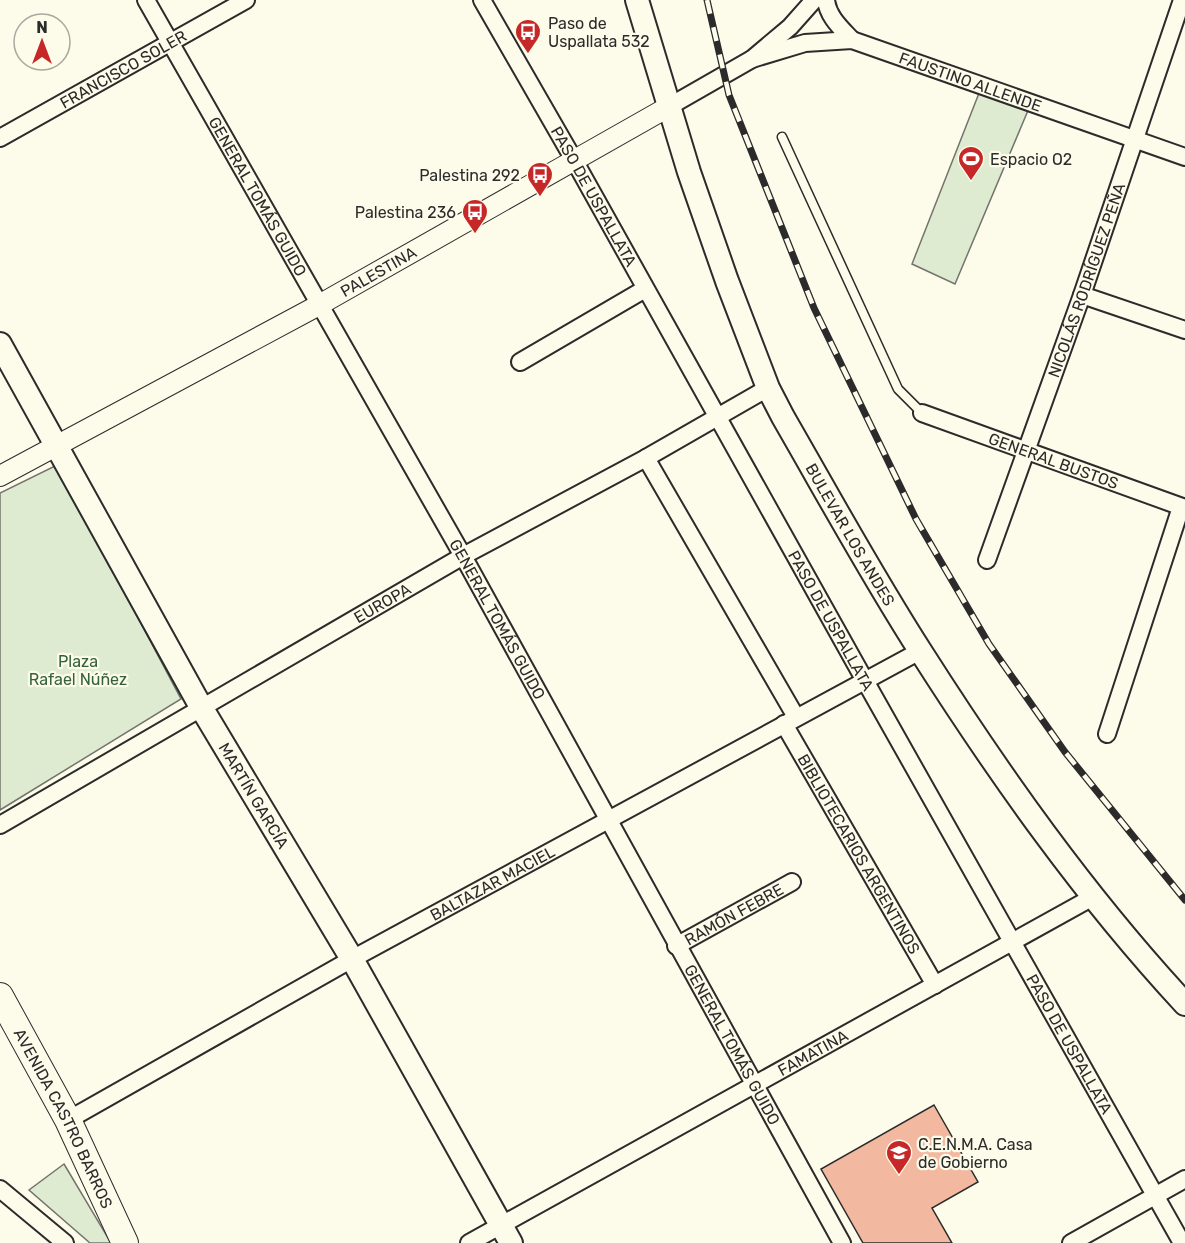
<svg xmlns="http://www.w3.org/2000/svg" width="1185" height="1243" font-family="Rubik,sans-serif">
  <rect width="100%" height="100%" fill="#fdfbea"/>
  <g fill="#deebd1" stroke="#74746e" stroke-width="1.5">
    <polygon points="983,83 1032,101 955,284 912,264"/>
    <polygon points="57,465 181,699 0,810 0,493"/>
    <polygon points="64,1164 111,1243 90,1243 29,1190"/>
  </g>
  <polygon fill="#f2b8a0" stroke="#2b2b2b" stroke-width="1.5" points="934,1105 978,1182 932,1208 952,1243 863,1243 821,1169"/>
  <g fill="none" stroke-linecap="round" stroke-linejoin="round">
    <defs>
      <polyline id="service" points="782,137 898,389 922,413"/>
      <g id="minor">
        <path id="s1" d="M146 0 463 556 842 1243"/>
        <path id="s2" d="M482 0 574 160 864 679 1182 1243"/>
        <path d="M826 0C828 17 841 28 852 40"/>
        <path id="s3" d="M752 59 805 43 852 40 1185 157"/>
        <polyline points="670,106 752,59 790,27 814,0"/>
        <path id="s4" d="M0 138 246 0"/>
        <polyline points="1082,295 1185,330"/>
        <polyline points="520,362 645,289"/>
        <path id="s5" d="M922 413 1185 508"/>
        <polyline points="646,458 796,717"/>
        <path id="s6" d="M987 560 1082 295 1182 0"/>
        <path id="s7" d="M784 724 935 985"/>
        <polyline points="1107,734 1181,507"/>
        <path id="s8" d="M0 825 463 556 646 458 768 388"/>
        <path id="s9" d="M676 946 792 882"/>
        <path id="s10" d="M68 1120 352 959 920 651"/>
        <polyline points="0,1189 65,1243"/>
        <path id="s11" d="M469 1243 1093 897"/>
        <polyline points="1071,1243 1185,1179"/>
      </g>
      <g id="tertiary">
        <path id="s12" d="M0 476 319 305 670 106"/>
      </g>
      <g id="secondary">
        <path id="s13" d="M637 0 689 172 727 281 768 388 783 417C828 495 872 576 921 652 1000 776 1085 896 1185 1004"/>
        <path id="s14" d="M0 344 201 707 352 959 511 1243"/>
      </g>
      <g id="primary">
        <path id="s15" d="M0 996 68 1120 125 1243"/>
      </g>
    </defs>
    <use href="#service" stroke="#2b2b2b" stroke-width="11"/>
    <use href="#minor" stroke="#2b2b2b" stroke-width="20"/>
    <use href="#tertiary" stroke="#2b2b2b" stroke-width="22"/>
    <use href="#secondary" stroke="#2b2b2b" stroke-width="26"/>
    <use href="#primary" stroke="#2b2b2b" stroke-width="28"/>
    <use href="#service" stroke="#fdfbea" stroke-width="8"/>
    <use href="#minor" stroke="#fdfbea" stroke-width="16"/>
    <use href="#tertiary" stroke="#fdfbea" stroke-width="20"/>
    <use href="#secondary" stroke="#fdfbea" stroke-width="22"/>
    <use href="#primary" stroke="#fdfbea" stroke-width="26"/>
    <defs>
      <polyline id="rail" points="707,0 729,95 814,308 916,519 989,644 1065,752 1185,900"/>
    </defs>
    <use href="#rail" stroke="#2b2b2b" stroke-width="7"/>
    <use href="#rail" stroke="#fdfbea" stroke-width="4.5" stroke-dasharray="14" stroke-linecap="butt"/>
  </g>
  <defs>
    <symbol id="bus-pin" viewBox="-11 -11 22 30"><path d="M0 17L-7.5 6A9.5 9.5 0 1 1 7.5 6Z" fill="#c62828" stroke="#fdfbea"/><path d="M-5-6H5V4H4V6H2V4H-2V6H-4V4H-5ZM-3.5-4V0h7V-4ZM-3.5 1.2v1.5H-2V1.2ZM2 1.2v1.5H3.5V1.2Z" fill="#fff"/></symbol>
    <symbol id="stadium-pin" viewBox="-11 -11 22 30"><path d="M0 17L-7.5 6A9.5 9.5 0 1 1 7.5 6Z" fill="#c62828" stroke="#fdfbea"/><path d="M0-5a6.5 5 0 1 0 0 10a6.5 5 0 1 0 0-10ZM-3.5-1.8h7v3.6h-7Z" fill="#fff"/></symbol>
    <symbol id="school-pin" viewBox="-11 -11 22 30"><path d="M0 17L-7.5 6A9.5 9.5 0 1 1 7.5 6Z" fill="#c62828" stroke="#fdfbea"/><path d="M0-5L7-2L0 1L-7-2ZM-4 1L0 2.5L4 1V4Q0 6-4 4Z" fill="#fff"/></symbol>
  </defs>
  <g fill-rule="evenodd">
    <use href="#bus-pin" x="513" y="17" width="30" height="40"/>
    <use href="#stadium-pin" x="956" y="144" width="30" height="40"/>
    <use href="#bus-pin" x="525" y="160" width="30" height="40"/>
    <use href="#bus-pin" x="460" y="197" width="30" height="40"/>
    <use href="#school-pin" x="884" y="1138" width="30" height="40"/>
  </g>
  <g text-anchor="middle" stroke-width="4.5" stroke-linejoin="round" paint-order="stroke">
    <g font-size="16" fill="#2b2b2b" stroke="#fdfbea" text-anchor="start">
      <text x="548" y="29">Paso de<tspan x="548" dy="18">Uspallata 532</tspan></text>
      <text x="990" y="165">Espacio O2</text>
      <text x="520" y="181" text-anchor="end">Palestina 292</text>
      <text x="456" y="218" text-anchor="end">Palestina 236</text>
      <text x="918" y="1150">C.E.N.M.A. Casa<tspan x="918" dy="18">de Gobierno</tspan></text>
    </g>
    <g font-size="16" fill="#2b2b2b" stroke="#fdfbea">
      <text dy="6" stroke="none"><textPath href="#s4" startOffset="141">FRANCISCO SOLER</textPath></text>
      <text dy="6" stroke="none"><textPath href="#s3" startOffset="228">FAUSTINO ALLENDE</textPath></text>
      <text dy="6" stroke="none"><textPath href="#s1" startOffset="226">GENERAL TOMÁS GUIDO</textPath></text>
      <text dy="6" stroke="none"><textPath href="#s2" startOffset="226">PASO DE USPALLATA</textPath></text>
      <text dy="6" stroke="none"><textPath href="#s12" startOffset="430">PALESTINA</textPath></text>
      <text dy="6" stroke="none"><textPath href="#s6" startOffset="297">NICOLÁS RODRÍGUEZ PEÑA</textPath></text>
      <text dy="6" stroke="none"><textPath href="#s5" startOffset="140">GENERAL BUSTOS</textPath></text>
      <text dy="6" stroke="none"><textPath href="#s13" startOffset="578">BULEVAR LOS ANDES</textPath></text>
      <text dy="6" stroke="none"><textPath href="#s8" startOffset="442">EUROPA</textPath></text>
      <text dy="6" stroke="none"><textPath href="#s1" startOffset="712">GENERAL TOMÁS GUIDO</textPath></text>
      <text dy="6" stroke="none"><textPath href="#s2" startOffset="712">PASO DE USPALLATA</textPath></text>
      <text dy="6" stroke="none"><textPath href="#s14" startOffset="518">MARTÍN GARCÍA</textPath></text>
      <text dy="6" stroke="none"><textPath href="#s7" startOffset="150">BIBLIOTECARIOS ARGENTINOS</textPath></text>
      <text dy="6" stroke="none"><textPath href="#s10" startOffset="486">BALTAZAR MACIEL</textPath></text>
      <text dy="6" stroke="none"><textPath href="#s9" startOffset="66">RAMÓN FEBRE</textPath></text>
      <text dy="6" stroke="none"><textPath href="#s1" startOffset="1198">GENERAL TOMÁS GUIDO</textPath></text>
      <text dy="6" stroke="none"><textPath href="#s2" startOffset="1198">PASO DE USPALLATA</textPath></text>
      <text dy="6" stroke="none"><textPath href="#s11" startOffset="393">FAMATINA</textPath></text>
      <text dy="6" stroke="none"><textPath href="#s15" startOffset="138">AVENIDA CASTRO BARROS</textPath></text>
    </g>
    <g font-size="16" fill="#34623c" stroke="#fdfbea">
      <text x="78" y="667">Plaza<tspan x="78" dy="18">Rafael Núñez</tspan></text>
    </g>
  </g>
  <g transform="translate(42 42)"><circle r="28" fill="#fdfbea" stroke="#a9a89e" stroke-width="1.5"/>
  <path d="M0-4.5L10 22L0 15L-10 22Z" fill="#c62828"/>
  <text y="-9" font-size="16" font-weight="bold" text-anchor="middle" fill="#2b2b2b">N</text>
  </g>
</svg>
